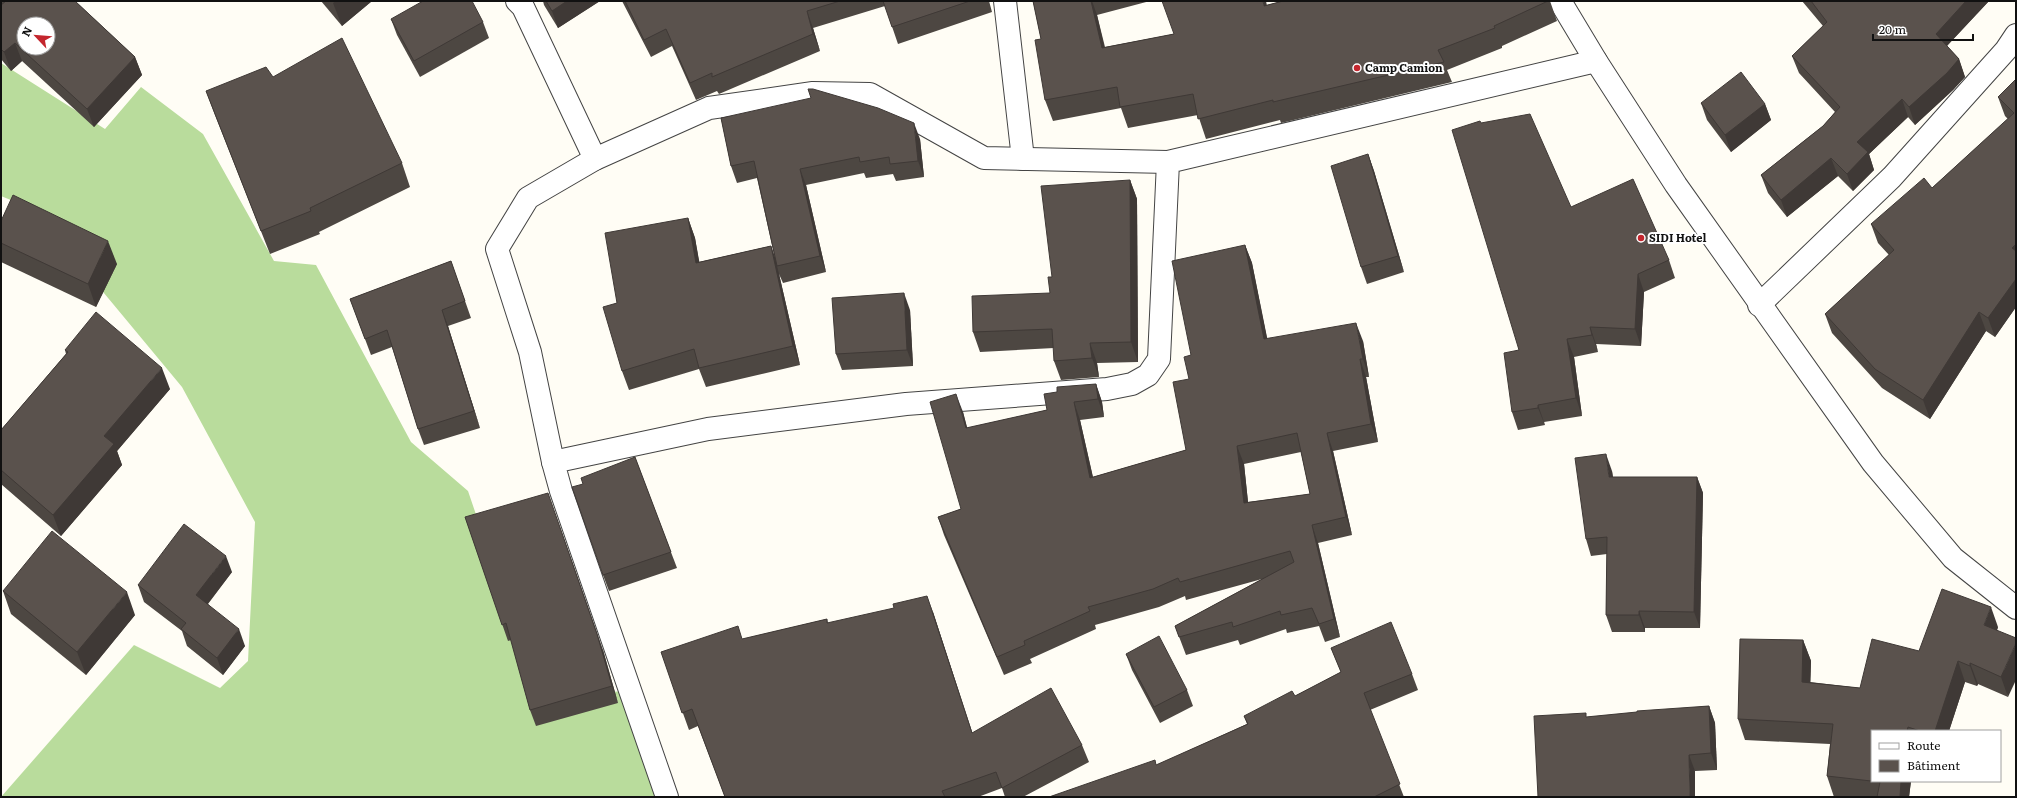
<svg xmlns="http://www.w3.org/2000/svg" width="2017" height="798" font-family="Literata,serif">
  <rect width="100%" height="100%" fill="#fffdf5"/>
  <polygon fill="#b9dc9c" points="1,63 105,129 141,87 203,134 274,261 316,265 411,442 468,491 538,697 625,691 675,797 1,797 134,645 220,688 248,661 255,522 182,387 35,210 1,196"/>
  <g fill="none" stroke-linecap="round" stroke-linejoin="round">
    <defs>
      <g id="minor">
        <polyline points="517,1 523,7 595,159"/>
        <polyline points="1005,1 1023,159"/>
        <polyline points="1560,1 1596,61 1676,185 1873,463 1953,558 2016,608"/>
        <polyline points="1759,305 1892,177 2006,50 2016,35"/>
        <polyline points="553,462 530,352 497,249 528,198 595,159 709,108 813,93 870,94 984,158 1168,162"/>
        <polyline points="667,797 561,491 553,462 708,429 906,404 1107,389 1132,384 1148,375 1159,359 1168,162 1596,61"/>
      </g>
    </defs>
    <use href="#minor" stroke="#444" stroke-width="24"/>
    <use href="#minor" stroke="#fff" stroke-width="22"/>
  </g>
  <g fill="#4d4742" fill-rule="evenodd">
    <polygon points="1,1 75,1 135,57 142,75 94,127 22,61 11,71 1,59"/>
    <polygon points="321,1 372,1 342,26"/>
    <polygon points="543,1 600,1 558,28 544,5"/>
    <polygon points="622,1 989,1 992,12 898,44 885,6 813,28 820,51 719,94 717,91 696,100 672,46 651,57"/>
    <polygon points="1033,1 1150,1 1097,15 1105,47 1174,34 1267,5 1283,1 1550,1 1557,21 1502,46 1502,48 1447,70 1452,82 1281,123 1280,120 1206,139 1198,115 1128,128 1121,108 1053,121 1045,100 1041,39"/>
    <polygon points="1802,1 1989,1 1947,46 1959,59 1965,77 1953,90 1915,125 1908,117 1869,154 1874,170 1853,191 1838,176 1787,217 1768,193 1761,175 1823,126 1835,112 1799,73 1792,56 1823,26"/>
    <polygon points="391,19 483,22 489,38 420,77 397,35"/>
    <polygon points="273,77 402,163 410,187 319,232 320,234 270,254 215,115 206,91"/>
    <polygon points="2016,79 2016,307 1995,337 1986,331 1930,419 1882,388 1832,333 1825,314 1889,255 1878,243 1871,224 1932,188 2008,119 2005,116 1998,97"/>
    <polygon points="1701,103 1765,104 1771,120 1731,152 1707,120"/>
    <polygon points="721,118 920,139 924,177 896,181 893,174 866,178 864,173 806,185 826,272 783,283 779,274 800,365 706,387 699,369 629,390 622,371 617,303 688,218 695,238 699,262 771,246 775,258 757,178 737,183 731,166"/>
    <polygon points="1481,123 1571,207 1669,260 1675,278 1644,292 1641,346 1596,344 1598,352 1574,357 1582,416 1544,422 1545,425 1518,430 1512,412 1519,350"/>
    <polygon points="1368,154 1374,171 1404,272 1367,284 1361,267"/>
    <polygon points="1130,180 1137,199 1138,362 1097,363 1099,377 1061,380 1054,361 1054,348 980,352 973,332 1050,293 1052,277"/>
    <polygon points="1,221 117,264 96,307 1,262"/>
    <path d="M1245 245 1252 263 1267 339 1363 341 1369 377H1366L1378 442 1333 451 1352 535 1318 543 1340 637 1325 642 1319 626 1287 633 1286 629 1240 645 1238 640 1186 655 1175 626 1262 579 1186 600 1185 596 1159 607 1095 625 1096 629 1030 659 1032 663 1004 675 944 535 938 517 961 509 963 412 967 428 1047 410 1057 392 1096 384 1102 402 1104 417 1080 420 1093 477 1186 450 1189 379 1191 355ZM1301 452 1310 494 1248 502 1244 464Z"/>
    <polygon points="451,261 471,318 448,326 480,428 424,445 418,429 392,347 371,355 350,299"/>
    <polygon points="910,310 913,366 842,370 836,354"/>
    <polygon points="65,350 170,389 117,451 122,465 61,536 1,484 1,430 66,354"/>
    <polygon points="635,457 677,568 609,591 603,575 583,484"/>
    <polygon points="1612,471 1613,477 1697,477 1703,493 1700,628 1645,628 1645,632 1612,632 1606,615 1607,554 1591,556 1586,539"/>
    <polygon points="465,517 603,650 618,703 536,726 530,710 511,640 508,641"/>
    <polygon points="232,572 208,604 245,646 223,675 187,646 182,631 144,602 138,585"/>
    <polygon points="3,591 135,615 86,675 11,614"/>
    <polygon points="933,612 972,733 1082,745 1089,762 1023,797 1005,797 1002,788 978,797 725,797 698,726 689,730 661,652 743,639 827,619 828,623"/>
    <polygon points="1998,627 1997,630 2008,697 1978,684 1977,686 1965,682 1949,731 1872,731 1872,781 1911,781 1909,797 1834,797 1827,776 1830,744 1745,740 1738,719 1803,640 1811,661 1810,682 1860,688 1919,651"/>
    <polygon points="1331,648 1412,674 1418,690 1370,710 1404,797 1049,797 1157,765 1247,724 1244,716 1295,696 1341,672"/>
    <polygon points="1126,654 1187,690 1193,706 1160,723 1132,670"/>
    <polygon points="1709,706 1715,723 1717,770 1695,771 1587,717"/>
  </g>
  <g fill="#3f3936">
    <polygon points="336,1 372,1 342,26 333,3"/>
    <polygon points="567,1 600,1 558,28 552,11"/>
    <polygon points="1091,1 1092,1 1097,15 1109,68 1102,48"/>
    <polygon points="1263,1 1266,1 1271,26 1264,6"/>
    <polygon points="1966,1 1989,1 1942,51 1936,34"/>
    <polygon points="807,11 813,28 820,51 813,34"/>
    <polygon points="15,43 22,61 11,71 4,52"/>
    <polygon points="135,57 142,75 94,127 87,109"/>
    <polygon points="1959,59 1965,77 1953,90 1915,125 1909,107"/>
    <polygon points="1902,99 1908,117 1869,154 1874,170 1853,191 1847,174 1857,142"/>
    <polygon points="1765,104 1771,120 1731,152 1725,135"/>
    <polygon points="914,123 920,139 924,177 918,161"/>
    <polygon points="1368,154 1374,171 1404,272 1398,256"/>
    <polygon points="1831,158 1838,176 1787,217 1781,200"/>
    <polygon points="800,169 806,185 826,272 820,256"/>
    <polygon points="1130,180 1137,199 1138,362 1131,342"/>
    <polygon points="688,218 695,238 703,282 696,263"/>
    <polygon points="108,241 117,264 96,307 88,284"/>
    <polygon points="2016,244 2016,260 2012,248"/>
    <polygon points="1245,245 1252,263 1271,357 1264,339"/>
    <polygon points="771,246 778,266 777,266 779,274 800,365 793,346"/>
    <polygon points="1638,274 1644,292 1641,346 1635,329"/>
    <polygon points="2016,279 2016,307 1995,337 1988,318"/>
    <polygon points="904,293 910,310 913,366 907,350"/>
    <polygon points="442,310 448,326 480,428 474,411"/>
    <polygon points="1979,312 1986,331 1930,419 1923,400"/>
    <polygon points="1356,323 1363,341 1369,377 1363,359"/>
    <polygon points="1590,327 1596,344 1598,352 1592,335"/>
    <polygon points="1567,339 1574,357 1582,416 1576,398"/>
    <polygon points="1090,343 1097,363 1099,377 1092,358"/>
    <polygon points="1360,359 1366,377 1378,442 1371,424"/>
    <polygon points="162,368 170,389 117,451 122,465 61,536 53,515 104,436"/>
    <polygon points="1096,384 1102,402 1104,417 1098,399"/>
    <polygon points="956,394 963,412 972,446 966,428"/>
    <polygon points="1074,402 1080,420 1097,496 1090,478"/>
    <polygon points="1538,405 1544,422 1545,425 1538,408"/>
    <polygon points="1327,433 1333,451 1352,535 1346,517"/>
    <polygon points="1237,446 1244,464 1250,521 1244,503"/>
    <polygon points="1606,454 1612,471 1615,494 1609,477"/>
    <polygon points="1697,477 1703,493 1700,628 1694,612"/>
    <polygon points="554,510 603,650 618,703 612,686"/>
    <polygon points="1312,525 1318,543 1340,637 1334,619"/>
    <polygon points="226,556 232,572 202,611 196,595"/>
    <polygon points="127,592 135,615 86,675 77,652"/>
    <polygon points="927,596 933,612 978,750 972,733"/>
    <polygon points="1991,607 1998,627 1992,645 1984,625"/>
    <polygon points="1639,611 1645,628 1645,632 1639,615"/>
    <polygon points="239,629 245,646 223,675 217,658"/>
    <polygon points="1803,640 1811,661 1810,702 1802,682"/>
    <polygon points="2016,643 2016,680 2008,697 2001,677"/>
    <polygon points="1958,661 1965,682 1949,731 1935,731"/>
    <polygon points="1970,663 1978,684 1977,686 1970,666"/>
    <polygon points="1709,706 1715,723 1717,770 1711,753"/>
    <polygon points="1689,755 1695,771 1695,797 1690,797"/>
    <polygon points="1901,781 1911,781 1909,797 1900,797"/>
  </g>
  <g fill="#5a524d" stroke="#3f3936" fill-rule="evenodd">
    <path d="M6 1H75L135 57 87 109 15 43 4 52 1 49V5ZM24 24H48V48H24Z"/>
    <polygon points="423,1 472,1 483,22 414,61 391,19"/>
    <polygon points="546,1 567,1 552,11"/>
    <polygon points="625,1 840,1 807,11 813,34 712,77 712,73 690,83 666,29 644,40"/>
    <polygon points="883,1 970,1 892,27"/>
    <polygon points="1033,1 1091,1 1102,48 1174,34 1162,1 1263,1 1264,6 1283,1 1548,1 1494,26 1495,28 1438,50 1444,62 1273,102 1273,100 1198,119 1193,94 1120,107 1117,87 1045,100 1035,40 1041,39"/>
    <polygon points="1811,1 1966,1 1936,34 1959,59 1947,73 1909,107 1902,99 1857,142 1868,152 1847,174 1831,158 1781,200 1761,175 1823,126 1840,107 1792,56 1827,22"/>
    <polygon points="342,38 402,163 310,208 311,211 261,231 206,91 266,67 273,77"/>
    <polygon points="1741,72 1765,104 1725,135 1701,103"/>
    <polygon points="2016,79 2016,244 2012,248 2016,251 2016,279 1988,318 1979,312 1923,400 1875,369 1825,314 1894,250 1871,224 1924,178 1932,188 2014,113 1998,97"/>
    <polygon points="808,89 813,89 878,108 914,123 918,161 890,164 889,157 860,162 859,157 800,169 820,256 777,266 754,161 731,166 721,118 811,98"/>
    <polygon points="1530,114 1571,207 1633,179 1669,260 1638,274 1635,329 1590,327 1592,335 1567,339 1576,398 1538,405 1538,408 1512,412 1504,353 1519,350 1452,130 1480,121 1481,123"/>
    <polygon points="1368,154 1398,256 1361,267 1331,166"/>
    <polygon points="1130,180 1131,342 1090,343 1092,358 1054,361 1052,329 973,332 972,296 1050,293 1048,277 1052,277 1041,186"/>
    <polygon points="13,195 108,241 88,284 1,243 1,221"/>
    <polygon points="688,218 696,263 771,246 793,346 699,368 694,349 622,371 603,307 617,303 605,233"/>
    <path d="M1245 245 1264 339 1356 323 1363 359H1360L1371 424 1327 433 1346 517 1312 525 1334 619 1319 624 1312 608 1281 615 1280 611 1233 627 1232 622 1179 637 1175 626 1294 562 1290 551 1180 582 1178 578 1153 589 1088 607 1090 611 1024 641 1025 645 997 657 938 517 961 509 930 402 956 394 966 428 1047 410 1044 394 1057 392V387L1096 384 1098 399 1074 402 1090 478 1186 450 1173 382 1189 379 1184 357 1191 355 1172 261ZM1297 433 1310 494 1244 503 1237 446Z"/>
    <polygon points="451,261 465,301 442,310 474,411 418,429 387,330 365,339 350,299"/>
    <polygon points="904,293 907,350 836,354 832,298"/>
    <polygon points="96,312 162,368 104,436 114,444 53,515 1,470 1,430 68,352 65,350"/>
    <polygon points="1606,454 1609,477 1697,477 1694,612 1639,611 1639,615 1606,615 1607,537 1586,539 1575,458"/>
    <polygon points="635,457 671,552 603,575 572,487 583,484 581,478"/>
    <polygon points="548,493 597,634 612,686 530,710 506,623 502,625 465,517"/>
    <polygon points="184,524 226,556 196,595 239,629 217,658 181,629 186,623 138,585"/>
    <polygon points="52,531 127,592 77,652 3,591"/>
    <polygon points="1942,589 1991,607 1984,625 2016,638 2016,643 2001,677 1970,663 1970,666 1958,661 1935,731 1920,731 1908,727 1907,731 1872,731 1872,781 1901,781 1900,797 1877,797 1880,782 1827,776 1833,724 1738,719 1740,639 1803,640 1802,682 1860,688 1872,639 1919,651"/>
    <polygon points="927,596 972,733 1051,688 1082,745 1002,788 996,772 942,791 945,797 725,797 692,709 682,713 661,652 738,626 742,639 827,619 827,623 894,608 893,604"/>
    <polygon points="1391,622 1412,674 1364,693 1400,784 1374,797 1049,797 1155,760 1156,765 1248,724 1244,716 1292,691 1295,696 1341,672 1331,648"/>
    <polygon points="1159,636 1187,690 1154,707 1126,654"/>
    <polygon points="1709,706 1711,753 1689,755 1690,797 1538,797 1534,716 1586,713 1586,717 1637,712 1637,711"/>
  </g>
  <g fill="#c4262e" stroke="#fff" stroke-width="1.5">
    <circle cx="1357" cy="68" r="4"/>
    <circle cx="1641" cy="238" r="4"/>
  </g>
  <g text-anchor="middle" stroke-width="4" stroke-linejoin="round" paint-order="stroke">
    <g font-size="11" font-weight="bold" fill="#111" stroke="#fff" text-anchor="start">
      <text x="1365" y="72">Camp Camion</text>
      <text x="1649" y="242">SIDI Hotel</text>
    </g>
  </g>
  <rect width="2017" height="798" fill="none" stroke="#111111" stroke-width="4"/>
  <rect x="1871" y="730" width="130" height="52" fill="#ffffff" stroke="#a0a0a0"/>
  <rect x="1879" y="743" width="20" height="6" fill="#ffffff" stroke="#a0a0a0"/>
  <text x="1907" y="750" font-size="12" fill="#111111">Route</text>
  <rect x="1879" y="760" width="20" height="12" fill="#5a524d" stroke="#a0a0a0"/>
  <text x="1907" y="770" font-size="12" fill="#111111">Bâtiment</text>
  <g transform="translate(36 36) rotate(296)"><circle r="19" fill="#ffffff" stroke="#a0a0a0"/>
  <path d="M0-3L7 15L0 10L-7 15Z" fill="#c4262e"/>
  <text y="-6" font-size="11" font-weight="bold" text-anchor="middle" fill="#111111">N</text>
  </g>
  <path d="M1873 34v6h100v-6" fill="none" stroke="#111111" stroke-width="2"/>
  <text x="1879" y="34" font-size="12" fill="#111111" stroke="#ffffff" stroke-width="3" paint-order="stroke">20 m</text>
</svg>
